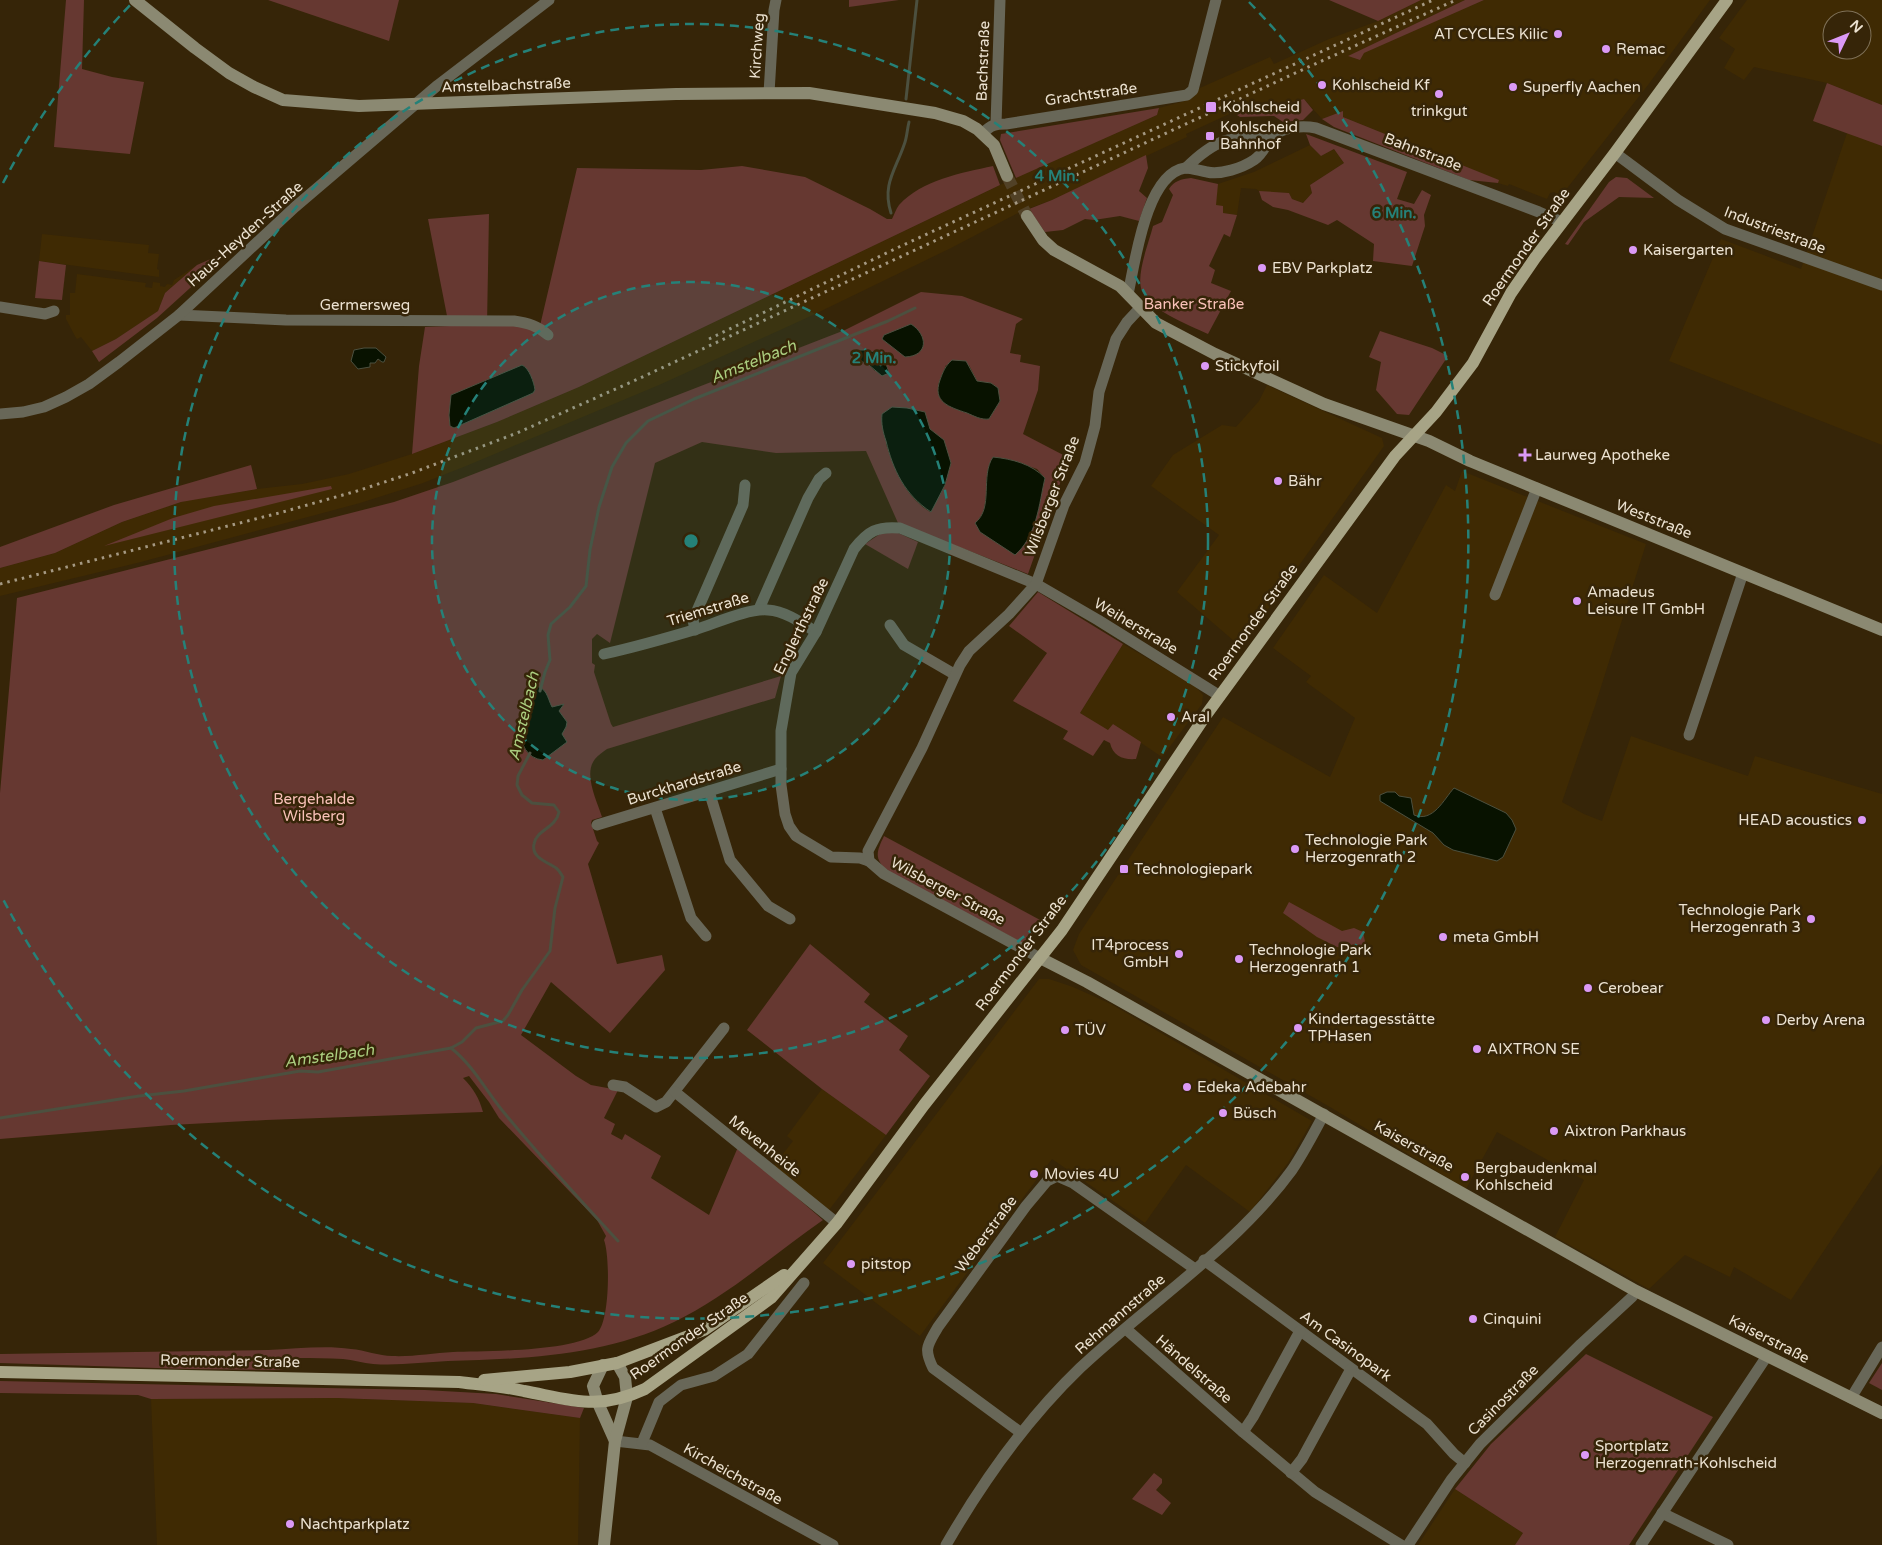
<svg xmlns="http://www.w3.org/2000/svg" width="1882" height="1545" font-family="'Varela Round',sans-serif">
  <rect width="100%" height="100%" fill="#362508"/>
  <g fill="#3f2a03" fill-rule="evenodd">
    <polygon points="1421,0 1465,0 1349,56 1360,60 1363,53 1484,0 1710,0 1648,85 1561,196 1554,192 1550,193 1547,199 1509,184 1508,186 1498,183 1498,180 1343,117 1343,111 1322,119 1304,99 1278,106 1273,101 1241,112 1238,110 1186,134 1187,137 1052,200 1022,211 951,248 813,315 659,385 466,466 423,483 360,503 141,562 0,596 0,568 55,553 122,522 184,501 257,489 302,484 349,474 412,454 497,422 579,387 1000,185 1157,115 1159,108 1185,101 1193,91 1270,57 1274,64 1329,39 1378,21"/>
    <path d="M1747 0H1882V105L1827 83 1754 67 1744 80 1724 68 1735 49 1719 38ZM1832 20H1862V50H1832Z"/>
    <polygon points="1847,133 1882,146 1882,445 1669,361 1721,239 1801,269"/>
    <polygon points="1310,145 1321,156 1334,149 1344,163 1310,185 1312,193 1303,203 1292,199 1289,193 1268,192 1259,191 1256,189 1241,188 1237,215 1223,213 1215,205 1218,184 1254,172"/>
    <polygon points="42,234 149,245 148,253 159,254 157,269 159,270 159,277 39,261"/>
    <polygon points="197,265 165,293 158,311 116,339 92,351 81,337 77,339 75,336 66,319 66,315 70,315 70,293 75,293 77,274 146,283 145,287 152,288 153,282 160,283 160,286 165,287 167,284 172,285 174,280"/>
    <polygon points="1267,385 1382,438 1384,446 1241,647 1177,592 1219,535 1151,486 1173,455 1222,425 1236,427 1259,401"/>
    <polygon points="1462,471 1646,544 1595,706 1562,802 1584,814 1602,821 1631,736 1748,776 1755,756 1882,794 1882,1164 1791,1300 1734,1267 1730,1277 1685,1255 1649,1289 1555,1237 1584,1180 1497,1132 1466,1189 1330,1107 1081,965 1073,950 1079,934 1223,717 1330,777 1355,718 1306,682 1311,676 1273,648 1324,575 1377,613 1446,485 1455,491"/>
    <polygon points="1123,644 1196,687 1203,695 1202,704 1162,757 1113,724 1109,731 1080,713"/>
    <polygon points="1039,979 1049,979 1073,987 1111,1004 1312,1121 1288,1163 1250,1212 1186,1165 1145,1223 1052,1159 920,1336 823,1263"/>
    <polygon points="822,1089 886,1135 829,1210 773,1167 793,1141 787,1136"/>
    <polygon points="337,1398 473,1403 580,1418 578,1545 157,1545 151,1399"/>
    <polygon points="1455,1489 1523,1533 1515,1545 1418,1545"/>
  </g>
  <g fill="#663831" fill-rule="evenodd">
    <polygon points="66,0 84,0 82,69 112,77 144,82 130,154 54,147"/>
    <polygon points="268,0 399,0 389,41"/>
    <polygon points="849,0 899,0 849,7"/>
    <polygon points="1329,0 1421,0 1378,21"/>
    <polygon points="1465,0 1484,0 1364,53 1360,60 1348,56"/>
    <polygon points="1827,83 1882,105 1882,146 1813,121"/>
    <polygon points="1304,99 1313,110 1303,120 1283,122 1274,116 1240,117 1237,115 1241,112 1274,101 1278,106"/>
    <polygon points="1159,108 1157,115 1016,178 1000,140 1001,134"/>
    <polygon points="1343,111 1343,117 1499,180 1498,183 1469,180 1334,127 1322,119"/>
    <polygon points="1306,134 1407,172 1397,199 1414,204 1422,190 1431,195 1424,215 1425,226 1412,266 1373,261 1374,244 1337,220 1328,225 1288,210 1273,207 1262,200 1259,191 1289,193 1292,199 1303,203 1312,193 1310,185 1344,163 1334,149 1321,156 1310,145"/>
    <polygon points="1146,155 1148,168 1139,191 1147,198 1139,221 1120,216 1094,220 1085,219 1063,230 1045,232 1029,209 1052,200"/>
    <path d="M742 166 805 177 870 209 887 219H892C894 215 896 209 899 205 922 180 961 173 993 166L1000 185 579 387 497 422 412 454 419 366 425 327 449 326 428 219 489 214 487 325H521L539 330 577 168 701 170Z"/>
    <polygon points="1616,177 1627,178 1654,198 1619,197 1584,222 1568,245 1565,244 1609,182"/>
    <path d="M1191 178 1218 184 1216 205 1223 206V213L1237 215 1230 237 1224 234 1209 266 1215 270 1211 283 1231 291 1208 334C1189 325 1146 309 1141 288 1137 272 1149 242 1153 226L1162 222 1173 195 1169 189C1174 181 1181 179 1191 178Z"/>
    <polygon points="233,249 157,318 99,362 92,351 116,339 158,311 165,293 197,265"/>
    <polygon points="39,261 66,265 62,300 35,298"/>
    <path d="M921 292 962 296 1023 319 1016 324 1010 353 1021 355 1020 362 1040 366 1038 390 1023 434 1069 458 1028 574 898 523 866 451 776 453 702 442 655 463 610 643 597 634 592 639V663L595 665 594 672 611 724 613 727 781 676 775 698 607 749C603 752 598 755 595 759 583 774 597 801 602 817L592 820 591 823 597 841 599 843 588 864 617 964 662 955 665 970 610 1033 551 982 521 1035 576 1076 591 1085 618 1090 604 1118 615 1124 611 1134 622 1140 625 1134 661 1156 651 1178 709 1215 738 1147 823 1220C774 1254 728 1296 674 1322 604 1356 524 1359 448 1361 424 1362 398 1366 373 1364 363 1363 353 1360 343 1359 328 1358 313 1358 298 1358V1367L277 1370 188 1369 0 1363V1354L268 1350C295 1349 325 1345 351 1349 365 1350 379 1356 392 1356 412 1357 433 1353 453 1352 482 1351 578 1352 598 1332 610 1318 610 1256 604 1240L606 1236 597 1220 499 1118 489 1102 469 1076 463 1078C474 1089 479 1098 483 1112L266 1120 171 1125 0 1139V793L17 598 394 502 453 482 845 330ZM875 351 882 358 887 367 875 371 869 365ZM946 365H969L977 381 995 385 1000 401 989 419 938 385ZM924 412 930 429 951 463 945 485 930 512C905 496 895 471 886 444ZM1008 459 1037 469 1045 478 1036 519 975 523C989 512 985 490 987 475Z"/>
    <polygon points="1380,331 1432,348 1448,356 1409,415 1397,414 1376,390 1381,362 1369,357"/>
    <polygon points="251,465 257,489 181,502 122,522 55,553 0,568 0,547 114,505"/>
    <polygon points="331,486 332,489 104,546 173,518 214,506"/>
    <polygon points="896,532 918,542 908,569 865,544 880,534"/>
    <path d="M1038 592 1123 644 1080 713 1108 730 1113 724 1141 742 1136 759C1123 760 1113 756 1110 743L1104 740 1093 756 1063 739 1068 731 1013 701 1047 653 1009 626Z"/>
    <path d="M884 836 1042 921 1025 944 888 872C874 858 876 853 884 836Z"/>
    <polygon points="1289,902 1342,931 1354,928 1363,932 1367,951 1337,947 1317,937 1283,913"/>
    <polygon points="810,944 870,994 864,1002 908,1036 899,1050 930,1076 886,1135 822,1089 747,1030"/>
    <polygon points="1586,1354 1713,1417 1629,1545 1515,1545 1523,1533 1455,1489 1491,1444"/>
    <polygon points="1882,1363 1882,1390 1869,1383"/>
    <polygon points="0,1381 425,1390 496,1394 584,1408 580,1418 473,1403 337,1398 151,1399 138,1395 0,1393"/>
    <polygon points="1154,1473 1162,1479 1162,1483 1156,1490 1171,1503 1162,1515 1132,1499"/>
  </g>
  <g fill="#081200" stroke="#4c503f">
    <path d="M911 324C928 335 929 356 905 357L882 339 884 335Z"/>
    <polygon points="364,348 376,348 386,357 384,362 382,362 378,359 375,363 370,363 370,367 358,369 351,361 354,350"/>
    <path d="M861 350C877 350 885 357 889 373L882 376 869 365 851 356 853 353Z"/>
    <path d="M952 360 966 361 977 381 991 383 998 388 1000 401 989 419C981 420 974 416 967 413 949 407 932 402 940 380 943 372 945 366 952 360Z"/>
    <path d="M522 365C529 368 534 382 535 390L533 393 454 428 450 426 449 415 451 395Z"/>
    <path d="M892 407 907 408 925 412 930 429 944 440 951 463 945 485 931 512C905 495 893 470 886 441 883 432 881 424 882 414Z"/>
    <path d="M993 457C1012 459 1032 464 1045 478 1039 504 1037 536 1015 555L980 532 975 523C994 508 980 476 993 457Z"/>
    <path d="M534 686C547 687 547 697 552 707L564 704 559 711 567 722 566 727 562 734 567 742 543 760C511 757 516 703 534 686Z"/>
    <path d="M1454 788 1506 813 1512 820 1516 829 1503 857 1497 861 1453 850 1444 845 1433 833 1380 801V795L1387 792H1395L1399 796 1411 798 1414 815C1433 823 1444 799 1454 788Z"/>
  </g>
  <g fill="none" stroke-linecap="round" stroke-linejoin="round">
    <g stroke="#4c503f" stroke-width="3">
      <polyline points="906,99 917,0"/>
      <path d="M891 213C882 185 895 171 904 145 907 138 907 130 909 122"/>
      <polyline points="540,691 545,672 550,660 548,635 551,624 570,607 586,586 590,550 599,507 612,467 626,443 648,421 694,399 888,321 915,308"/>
      <path d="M451 1048C474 1066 487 1093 506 1115 542 1159 580 1200 618 1241"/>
      <path d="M0 1118 139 1096 184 1091 300 1071 318 1072 440 1050 451 1048 462 1042 476 1028 503 1021 508 1015 522 990 550 951 555 908 563 877C561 874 559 870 556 868 548 862 531 858 534 844 536 830 556 828 559 812L554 805 532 803 522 795 517 785 518 776 530 753"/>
    </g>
    <polyline stroke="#514126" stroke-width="12" stroke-dasharray="12 6" stroke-linecap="butt" points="1007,176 1027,216"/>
    <g stroke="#686758" stroke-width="11">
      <polyline points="769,93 774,10 776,0"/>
      <polyline points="996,124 1000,0"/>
      <path d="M983 133C991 125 995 124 1006 124L1187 95 1193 90 1216 0"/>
      <polyline points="1615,153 1678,200 1725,229 1882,285"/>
      <path d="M1186 168C1215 139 1232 135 1272 136"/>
      <path d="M1128 294C1135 263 1146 174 1185 168 1192 168 1200 171 1207 172 1221 175 1242 168 1254 160 1261 156 1266 146 1270 139 1280 127 1302 125 1316 128L1539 212 1562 222"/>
      <polyline points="0,307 45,314 54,311"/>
      <path d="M179 315 286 320 514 321C528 323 538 326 548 335"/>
      <polyline points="0,414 23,412 44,407 66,397 89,384 119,362 179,315 295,207 438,85 549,0"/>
      <polyline points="1495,595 1537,488"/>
      <polyline points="759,609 808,498 819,479 826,473"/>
      <polyline points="890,625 904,645 954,674"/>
      <polyline points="695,630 693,620 743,505 745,485"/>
      <path d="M604 654C635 647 667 638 697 629 716 623 749 608 768 610 785 611 802 623 816 632"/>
      <polyline points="1689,735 1743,573"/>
      <polyline points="709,791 730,860 768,906 790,919"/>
      <polyline points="655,808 691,918 706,936"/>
      <polyline points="597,825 781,769"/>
      <path d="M869 861 860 858 831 857 796 836 789 826 785 814 781 785V731L791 673 816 632 854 549C868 531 877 526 900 528L1036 584 1098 620 1220 696"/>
      <polyline points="1040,958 884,874 869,861 868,851 922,748 960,665 969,651 1009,614 1036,584 1064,505 1085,463 1095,426 1099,392 1116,339 1127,322 1140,308"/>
      <polyline points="613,1085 625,1087 656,1107 666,1102 724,1028"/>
      <polyline points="675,1092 837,1223"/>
      <polyline points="1204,1260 1427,1424 1454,1454 1465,1463"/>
      <polyline points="1126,1329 1243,1432 1315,1492 1401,1545"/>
      <polyline points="1851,1398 1882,1347"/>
      <path d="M1020 1432 933 1368C923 1348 928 1345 938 1327L1026 1206 1047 1181 1057 1176 1073 1183 1195 1269"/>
      <polyline points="1243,1432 1253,1417 1300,1331"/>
      <polyline points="615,1441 650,1445 833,1545"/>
      <polyline points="642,1443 659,1402 681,1385 714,1376 748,1354 804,1283"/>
      <polyline points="1291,1473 1302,1459 1351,1369"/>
      <polyline points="1662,1513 1728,1545"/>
      <path d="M946 1545C983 1481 1026 1420 1080 1368 1149 1303 1235 1248 1292 1170 1304 1152 1314 1133 1324 1114"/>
      <polyline points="1408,1545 1451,1480 1480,1444 1581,1344 1632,1297 1636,1291"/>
      <polyline points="1641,1545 1767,1356"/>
    </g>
    <g stroke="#8b8972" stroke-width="12">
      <polyline points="135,0 195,48 229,73 254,87 283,100 359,106 676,94 809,93 935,113 963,121 977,129 994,145 1007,176"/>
      <polyline points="1027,216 1043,240 1054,250 1120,286 1156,323 1215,354 1324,404 1429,441 1470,461 1882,630"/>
      <polyline points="1040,958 1087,982 1636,1291 1882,1413"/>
      <polyline points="603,1365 593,1386 598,1403 615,1441"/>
      <polyline points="604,1545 615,1441 627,1397 625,1377 617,1363"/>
    </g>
    <g stroke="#a7a486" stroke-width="12">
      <path d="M0 1372 459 1382C481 1385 503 1386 524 1391 572 1400 598 1411 645 1389L771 1298 837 1223 924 1105 1062 930 1206 715 1395 456 1436 412 1473 363 1511 293 1535 258 1615 153 1727 0"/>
      <polyline points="484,1380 570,1372 617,1363 704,1330 784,1275"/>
    </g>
    <g stroke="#a59983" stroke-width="3" stroke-dasharray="2.5 5" stroke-linecap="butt">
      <polyline points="709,339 899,247 1433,0"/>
      <polyline points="0,584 279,513 357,491 412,473 517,433 638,379 1304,69 1456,0"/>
    </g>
  </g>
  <circle cx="691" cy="541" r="259" fill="#258178" fill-opacity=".12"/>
  <g fill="none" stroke="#258178" stroke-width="2.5" stroke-dasharray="9 6">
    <circle cx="691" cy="541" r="259"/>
    <circle cx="691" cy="541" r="517"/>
    <path d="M3 183A776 776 0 0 1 133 2M1249 2A776 776 0 1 1 3 899"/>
  </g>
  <g fill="#db99f6" stroke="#362508" stroke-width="2">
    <circle cx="1558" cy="34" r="5"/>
    <circle cx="1606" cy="49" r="5"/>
    <circle cx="1322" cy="85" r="5"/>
    <circle cx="1513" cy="87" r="5"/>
    <circle cx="1439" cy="94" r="5"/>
    <rect x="1205" y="101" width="12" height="12" rx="2.5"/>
    <rect x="1205" y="131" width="10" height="10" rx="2.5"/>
    <circle cx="1633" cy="250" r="5"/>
    <circle cx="1262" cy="268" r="5"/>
    <circle cx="1205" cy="366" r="5"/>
    <path d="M1522.5 447.5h5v5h5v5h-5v5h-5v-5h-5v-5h5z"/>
    <circle cx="1278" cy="481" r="5"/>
    <circle cx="1577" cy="601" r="5"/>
    <circle cx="1171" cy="717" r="5"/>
    <circle cx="1862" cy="820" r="5"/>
    <circle cx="1295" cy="849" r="5"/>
    <rect x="1119" y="864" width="10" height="10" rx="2.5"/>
    <circle cx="1811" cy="919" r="5"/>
    <circle cx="1443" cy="937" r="5"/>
    <circle cx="1179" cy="954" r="5"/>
    <circle cx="1239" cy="959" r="5"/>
    <circle cx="1588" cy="988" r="5"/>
    <circle cx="1766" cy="1020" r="5"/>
    <circle cx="1298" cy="1028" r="5"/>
    <circle cx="1065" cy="1030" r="5"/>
    <circle cx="1477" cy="1049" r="5"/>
    <circle cx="1187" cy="1087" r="5"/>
    <circle cx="1223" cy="1113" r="5"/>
    <circle cx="1554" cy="1131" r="5"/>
    <circle cx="1034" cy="1174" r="5"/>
    <circle cx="1465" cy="1177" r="5"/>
    <circle cx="851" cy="1264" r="5"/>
    <circle cx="1473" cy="1319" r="5"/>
    <circle cx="1585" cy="1455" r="5"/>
    <circle cx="290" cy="1524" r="5"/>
  </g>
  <g text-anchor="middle" stroke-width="5" stroke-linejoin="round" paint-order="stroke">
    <g font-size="15" fill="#ece2d1" stroke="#362508" text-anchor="start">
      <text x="1548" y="39" text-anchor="end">AT CYCLES Kilic</text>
      <text x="1616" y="54">Remac</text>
      <text x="1332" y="90">Kohlscheid Kf</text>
      <text x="1523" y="92">Superfly Aachen</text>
      <text x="1222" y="112">Kohlscheid</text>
      <text x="1439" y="116" text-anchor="middle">trinkgut</text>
      <text x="1220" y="132">Kohlscheid<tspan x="1220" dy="17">Bahnhof</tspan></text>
      <text x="1643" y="255">Kaisergarten</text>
      <text x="1272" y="273">EBV Parkplatz</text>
      <text x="1215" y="371">Stickyfoil</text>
      <text x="1535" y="460">Laurweg Apotheke</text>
      <text x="1288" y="486">Bähr</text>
      <text x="1587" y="597">Amadeus<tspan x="1587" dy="17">Leisure IT GmbH</tspan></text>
      <text x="1181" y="722">Aral</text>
      <text x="1852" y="825" text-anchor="end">HEAD acoustics</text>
      <text x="1305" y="845">Technologie Park<tspan x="1305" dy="17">Herzogenrath 2</tspan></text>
      <text x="1134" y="874">Technologiepark</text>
      <text x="1801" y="915" text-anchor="end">Technologie Park<tspan x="1801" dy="17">Herzogenrath 3</tspan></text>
      <text x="1453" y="942">meta GmbH</text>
      <text x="1169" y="950" text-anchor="end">IT4process<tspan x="1169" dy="17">GmbH</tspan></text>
      <text x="1249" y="955">Technologie Park<tspan x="1249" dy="17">Herzogenrath 1</tspan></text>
      <text x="1598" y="993">Cerobear</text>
      <text x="1308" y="1024">Kindertagesstätte<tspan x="1308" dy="17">TPHasen</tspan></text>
      <text x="1776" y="1025">Derby Arena</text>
      <text x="1075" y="1035">TÜV</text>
      <text x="1487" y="1054">AIXTRON SE</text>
      <text x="1197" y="1092">Edeka Adebahr</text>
      <text x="1233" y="1118">Büsch</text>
      <text x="1564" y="1136">Aixtron Parkhaus</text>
      <text x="1475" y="1173">Bergbaudenkmal<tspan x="1475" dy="17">Kohlscheid</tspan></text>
      <text x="1044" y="1179">Movies 4U</text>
      <text x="861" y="1269">pitstop</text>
      <text x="1483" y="1324">Cinquini</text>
      <text x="1595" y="1451">Sportplatz<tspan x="1595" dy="17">Herzogenrath-Kohlscheid</tspan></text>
      <text x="300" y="1529">Nachtparkplatz</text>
    </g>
    <g font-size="15" fill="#ece2d1" stroke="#362508">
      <text transform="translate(757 46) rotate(-86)" y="5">Kirchweg</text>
      <text transform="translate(983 61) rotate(-88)" y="5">Bachstraße</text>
      <text transform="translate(506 85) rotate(-2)" y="5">Amstelbachstraße</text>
      <text transform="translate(1091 94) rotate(-8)" y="5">Grachtstraße</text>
      <text transform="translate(1423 152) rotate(21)" y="5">Bahnstraße</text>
      <text transform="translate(1775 230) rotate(21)" y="5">Industriestraße</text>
      <text transform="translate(245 234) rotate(-42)" y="5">Haus-Heyden-Straße</text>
      <text transform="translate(1526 247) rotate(-55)" y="5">Roermonder Straße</text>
      <text x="365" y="310">Germersweg</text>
      <text transform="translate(1052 496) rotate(-69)" y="5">Wilsberger Straße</text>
      <text transform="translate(1654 519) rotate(22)" y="5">Weststraße</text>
      <text transform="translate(708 609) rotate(-17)" y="5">Triemstraße</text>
      <text transform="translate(1253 622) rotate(-54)" y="5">Roermonder Straße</text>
      <text transform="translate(801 626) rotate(-64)" y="5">Englerthstraße</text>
      <text transform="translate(1136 626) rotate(31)" y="5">Weiherstraße</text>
      <text transform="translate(684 783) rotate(-17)" y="5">Burckhardstraße</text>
      <text transform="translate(948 891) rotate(28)" y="5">Wilsberger Straße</text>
      <text transform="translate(1021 953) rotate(-53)" y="5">Roermonder Straße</text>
      <text transform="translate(765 1146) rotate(39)" y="5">Mevenheide</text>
      <text transform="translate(1414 1146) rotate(29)" y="5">Kaiserstraße</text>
      <text transform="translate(986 1234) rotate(-53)" y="5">Weberstraße</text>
      <text transform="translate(1120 1314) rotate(-41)" y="5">Rehmannstraße</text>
      <text transform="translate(689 1336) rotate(-35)" y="5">Roermonder Straße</text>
      <text transform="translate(1769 1339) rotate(27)" y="5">Kaiserstraße</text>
      <text transform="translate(1346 1346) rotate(36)" y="5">Am Casinopark</text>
      <text transform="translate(230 1361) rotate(1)" y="5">Roermonder Straße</text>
      <text transform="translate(1194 1369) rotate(41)" y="5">Händelstraße</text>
      <text transform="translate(1503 1400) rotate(-45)" y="5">Casinostraße</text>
      <text transform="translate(733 1474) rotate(29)" y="5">Kircheichstraße</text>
    </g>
    <g font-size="15" fill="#f9c1b8" stroke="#362508">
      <text x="1194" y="309">Banker Straße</text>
      <text x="314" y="804">Bergehalde<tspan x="314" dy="17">Wilsberg</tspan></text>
    </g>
    <g font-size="16" font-style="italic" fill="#abcd7f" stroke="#362508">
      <text transform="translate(753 361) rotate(-22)" y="6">Amstelbach</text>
      <text transform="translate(523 716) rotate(-77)" y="6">Amstelbach</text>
      <text transform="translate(329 1055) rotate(-8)" y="6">Amstelbach</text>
    </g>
  </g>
  <circle cx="691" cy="541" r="8" fill="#258178" stroke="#362508" stroke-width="2.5"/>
  <g font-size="15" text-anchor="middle" font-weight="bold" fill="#258178" stroke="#362508" stroke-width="5" stroke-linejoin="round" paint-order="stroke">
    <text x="1057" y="181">4 Min.</text>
    <text x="1394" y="218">6 Min.</text>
    <text x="874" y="363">2 Min.</text>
  </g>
  <g transform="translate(1847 35) rotate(47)"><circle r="24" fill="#362508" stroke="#7f7158"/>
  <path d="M0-4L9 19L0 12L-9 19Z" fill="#db99f6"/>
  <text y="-8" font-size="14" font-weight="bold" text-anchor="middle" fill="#ece2d1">N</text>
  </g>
</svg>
